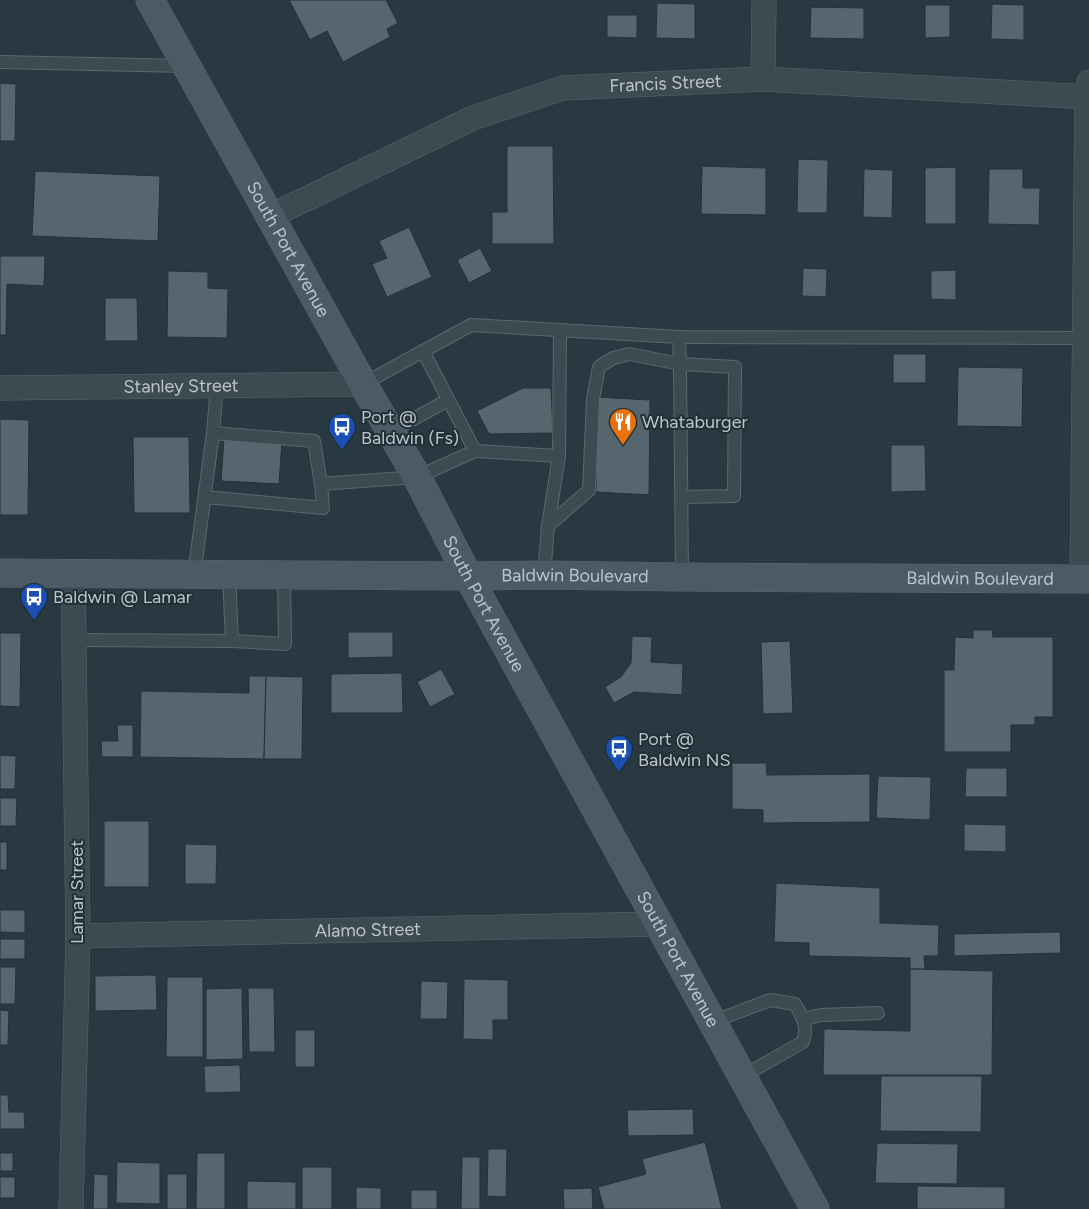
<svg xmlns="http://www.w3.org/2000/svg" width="1089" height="1209" font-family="Figtree,sans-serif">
  <rect width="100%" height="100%" fill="#293942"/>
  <g fill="#55666f" stroke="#243139">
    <polygon points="289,0 386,0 398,23 387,29 390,37 343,62 327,31 310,40"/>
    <polygon points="657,3 695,4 695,39 656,38"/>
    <polygon points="992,4 1024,5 1024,40 991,39"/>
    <polygon points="925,5 950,5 950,37 925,38"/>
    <polygon points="811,7 864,8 864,39 810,38"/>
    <polygon points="607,15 637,15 637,38 607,37"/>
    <polygon points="0,83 16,84 15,141 0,141"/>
    <polygon points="507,146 553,146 554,244 492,244 492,212 507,212"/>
    <polygon points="798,159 828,160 827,213 797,213"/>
    <polygon points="702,166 766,168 766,215 701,214"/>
    <polygon points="956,167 956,224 925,224 925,168"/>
    <polygon points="864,169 893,170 892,218 863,217"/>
    <polygon points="989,169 1023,169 1023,188 1040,188 1039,225 988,224"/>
    <polygon points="35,171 160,176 158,241 32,236"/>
    <polygon points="409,227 432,277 387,297 372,264 387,258 379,241"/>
    <polygon points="480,248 492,271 469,283 457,260"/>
    <polygon points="0,256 45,256 44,286 7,284 6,335 0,335"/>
    <polygon points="803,268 827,269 826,297 802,296"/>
    <polygon points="956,270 956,300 931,299 931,271"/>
    <polygon points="168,271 208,272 208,288 228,289 227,338 167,337"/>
    <polygon points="105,298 137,298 138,341 105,341"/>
    <rect x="893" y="354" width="33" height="29"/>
    <polygon points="958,367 1023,368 1022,427 957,426"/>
    <polygon points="523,388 551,388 553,433 489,434 477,411"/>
    <polygon points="597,397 650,400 649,495 596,492"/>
    <polygon points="0,419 29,420 28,515 0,515"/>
    <polygon points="133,437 189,437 190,513 134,513"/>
    <polygon points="224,438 282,441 279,484 221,481"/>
    <polygon points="891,445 925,445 926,491 891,492"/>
    <polygon points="973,630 992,630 993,637 1053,637 1053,717 1035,717 1035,725 1011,725 1011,752 944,752 944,670 954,670 955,637 973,638"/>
    <polygon points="348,632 393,632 393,657 348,658"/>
    <polygon points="0,633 21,633 20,707 0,706"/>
    <polygon points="632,636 652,637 651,662 683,664 682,695 634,692 614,703 605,687 621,677 631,663"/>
    <polygon points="790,641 793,713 763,714 761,642"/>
    <polygon points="441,669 455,694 430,707 417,682"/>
    <polygon points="402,673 403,713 331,713 331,674"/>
    <polygon points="249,676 266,676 264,759 140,757 141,691 249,693"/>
    <polygon points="266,676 303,677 302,759 264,759"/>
    <polygon points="117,725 133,725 133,757 102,757 101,741 118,741"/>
    <polygon points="0,755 16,756 15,789 0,789"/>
    <polygon points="732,763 766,763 767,775 870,774 870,822 763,823 763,810 732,809"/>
    <polygon points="966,768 1007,768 1007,797 965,797"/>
    <polygon points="878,776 931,777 930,820 876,818"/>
    <polygon points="0,798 17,798 16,826 0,826"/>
    <rect x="104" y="821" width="45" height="66"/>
    <polygon points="964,824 1006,825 1006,852 964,851"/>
    <rect x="0" y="842" width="7" height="28"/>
    <polygon points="185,844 217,845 216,884 185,884"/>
    <polygon points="776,883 880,888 880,923 939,925 938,956 924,956 925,969 910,969 910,958 809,956 809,943 774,942"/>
    <polygon points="0,910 25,910 25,933 0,932"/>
    <polygon points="1060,932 1061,953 954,956 954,934"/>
    <rect x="0" y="939" width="25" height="20"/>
    <polygon points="0,967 16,967 15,1004 0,1004"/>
    <polygon points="910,969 993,971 992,1075 823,1075 824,1029 910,1031"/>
    <polygon points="156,975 157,1010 95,1011 95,976"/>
    <polygon points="167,977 203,977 203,1057 166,1057"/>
    <polygon points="464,979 508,980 508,1020 493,1020 493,1040 463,1039"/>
    <polygon points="421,981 448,982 447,1019 420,1019"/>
    <polygon points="242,988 243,1059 206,1060 206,989"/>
    <polygon points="248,988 274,988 275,1052 249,1052"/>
    <polygon points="0,1010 9,1011 8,1045 0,1045"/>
    <rect x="295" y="1030" width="20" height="37"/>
    <polygon points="240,1065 241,1092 205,1093 204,1066"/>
    <polygon points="881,1076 982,1076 981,1132 880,1131"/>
    <polygon points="0,1095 8,1095 9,1112 24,1112 25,1129 0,1129"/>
    <polygon points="693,1109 694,1135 628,1136 627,1110"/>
    <polygon points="705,1142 722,1209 604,1209 598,1187 646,1174 642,1159"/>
    <polygon points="877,1143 958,1144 957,1184 875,1183"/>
    <polygon points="488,1149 507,1149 506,1197 487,1196"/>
    <rect x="0" y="1153" width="13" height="18"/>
    <polygon points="197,1153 225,1153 225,1209 196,1209"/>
    <polygon points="462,1157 480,1157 480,1209 461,1209"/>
    <polygon points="117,1162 160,1163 160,1204 116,1203"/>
    <rect x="302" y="1167" width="30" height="42"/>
    <polygon points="94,1174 108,1175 108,1209 93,1209"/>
    <rect x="167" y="1174" width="20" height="35"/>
    <rect x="0" y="1177" width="15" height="21"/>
    <polygon points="247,1181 296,1182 296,1209 247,1209"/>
    <polygon points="917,1186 1005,1187 1005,1209 917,1209"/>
    <polygon points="356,1187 381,1188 381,1209 356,1209"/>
    <polygon points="592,1188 593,1209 564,1209 563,1189"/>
    <rect x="411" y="1190" width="26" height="19"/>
  </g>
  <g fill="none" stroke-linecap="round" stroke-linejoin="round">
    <defs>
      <g id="lane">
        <polyline points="0,62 186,66"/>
        <polyline points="363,384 471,325 679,337 1085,338"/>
        <polyline points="390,432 448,400"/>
        <polyline points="475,451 559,456 548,526"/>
        <polyline points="559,456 560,331"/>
        <polyline points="321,484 417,477 475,451 423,351"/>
        <polyline points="205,497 323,508 321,484 314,441 213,433"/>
        <polyline points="681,497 734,496 735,367 680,364 682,577"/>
        <polyline points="194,575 213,433 217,385"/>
        <polyline points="544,575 548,526 589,490 593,399 599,367 613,358 629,354 680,364 679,337"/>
        <polyline points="75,640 232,641 229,575"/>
        <polyline points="232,641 285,644 284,576"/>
        <polyline points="804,1019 821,1015 878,1013"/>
        <path d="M712 1022 770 1000 795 1004C803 1017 808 1027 803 1042L743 1076"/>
      </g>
      <g id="street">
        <polyline points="763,79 764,0"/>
        <path id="s1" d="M271 216 473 118 563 88 763 79 1089 97"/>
        <path id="s2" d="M0 388 363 384"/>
        <polyline points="1082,579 1087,97 1089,82"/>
        <path id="s3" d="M78 936 659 924"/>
        <polyline points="71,1209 78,936 73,575"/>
      </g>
      <g id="secondary">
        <path id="s4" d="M150 0 363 384 417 477 468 576 815 1209"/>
        <path id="s5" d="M0 573 468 576 544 575 682 577 1089 579"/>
      </g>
    </defs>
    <use href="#lane" stroke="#5c676f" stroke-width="14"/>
    <use href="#street" stroke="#5c676f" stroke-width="25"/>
    <use href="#secondary" stroke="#5c676f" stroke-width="29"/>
    <use href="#lane" stroke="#3d4a52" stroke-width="12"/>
    <use href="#street" stroke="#3d4a52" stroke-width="24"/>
    <use href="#secondary" stroke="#4c5a65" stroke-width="28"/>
  </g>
  <defs>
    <symbol id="restaurant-pin" viewBox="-11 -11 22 30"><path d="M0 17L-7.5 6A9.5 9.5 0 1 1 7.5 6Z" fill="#e8710a" stroke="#222f37"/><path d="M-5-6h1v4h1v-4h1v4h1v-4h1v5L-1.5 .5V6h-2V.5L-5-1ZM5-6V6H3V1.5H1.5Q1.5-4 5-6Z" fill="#fff"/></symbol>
    <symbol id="bus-pin" viewBox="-11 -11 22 30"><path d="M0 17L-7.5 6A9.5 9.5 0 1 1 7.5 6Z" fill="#1a4fb4" stroke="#222f37"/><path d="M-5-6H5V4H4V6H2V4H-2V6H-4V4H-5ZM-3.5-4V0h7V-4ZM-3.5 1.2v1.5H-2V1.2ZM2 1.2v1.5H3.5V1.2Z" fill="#fff"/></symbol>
  </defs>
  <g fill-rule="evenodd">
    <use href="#restaurant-pin" x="607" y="406" width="32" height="43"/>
    <use href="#bus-pin" x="326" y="411" width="32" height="43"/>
    <use href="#bus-pin" x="18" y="581" width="32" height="43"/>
    <use href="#bus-pin" x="603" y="733" width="32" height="43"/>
  </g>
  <g text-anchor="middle" stroke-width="4" stroke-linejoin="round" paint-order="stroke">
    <g font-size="18" fill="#bbc4cc" stroke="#222f37">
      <text dy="6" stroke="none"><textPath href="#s1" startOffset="422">Francis Street</textPath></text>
      <text dy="6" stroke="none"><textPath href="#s4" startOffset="285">South Port Avenue</textPath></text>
      <text dy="6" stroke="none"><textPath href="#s2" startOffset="181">Stanley Street</textPath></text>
      <text dy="6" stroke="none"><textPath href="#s5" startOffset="575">Baldwin Boulevard</textPath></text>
      <text dy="6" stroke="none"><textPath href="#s5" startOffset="980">Baldwin Boulevard</textPath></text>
      <text dy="6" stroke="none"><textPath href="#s4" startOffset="690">South Port Avenue</textPath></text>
      <text transform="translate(77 892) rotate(-90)" y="6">Lamar Street</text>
      <text dy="6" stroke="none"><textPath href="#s3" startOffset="290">Alamo Street</textPath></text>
      <text dy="6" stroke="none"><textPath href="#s4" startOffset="1095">South Port Avenue</textPath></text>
    </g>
    <g font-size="18" fill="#bbc4cc" stroke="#222f37" text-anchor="start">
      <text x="361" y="423">Port @<tspan x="361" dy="21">Baldwin (Fs)</tspan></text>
      <text x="642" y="428">Whataburger</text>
      <text x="53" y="603">Baldwin @ Lamar</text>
      <text x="638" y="745">Port @<tspan x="638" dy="21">Baldwin NS</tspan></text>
    </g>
  </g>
</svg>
